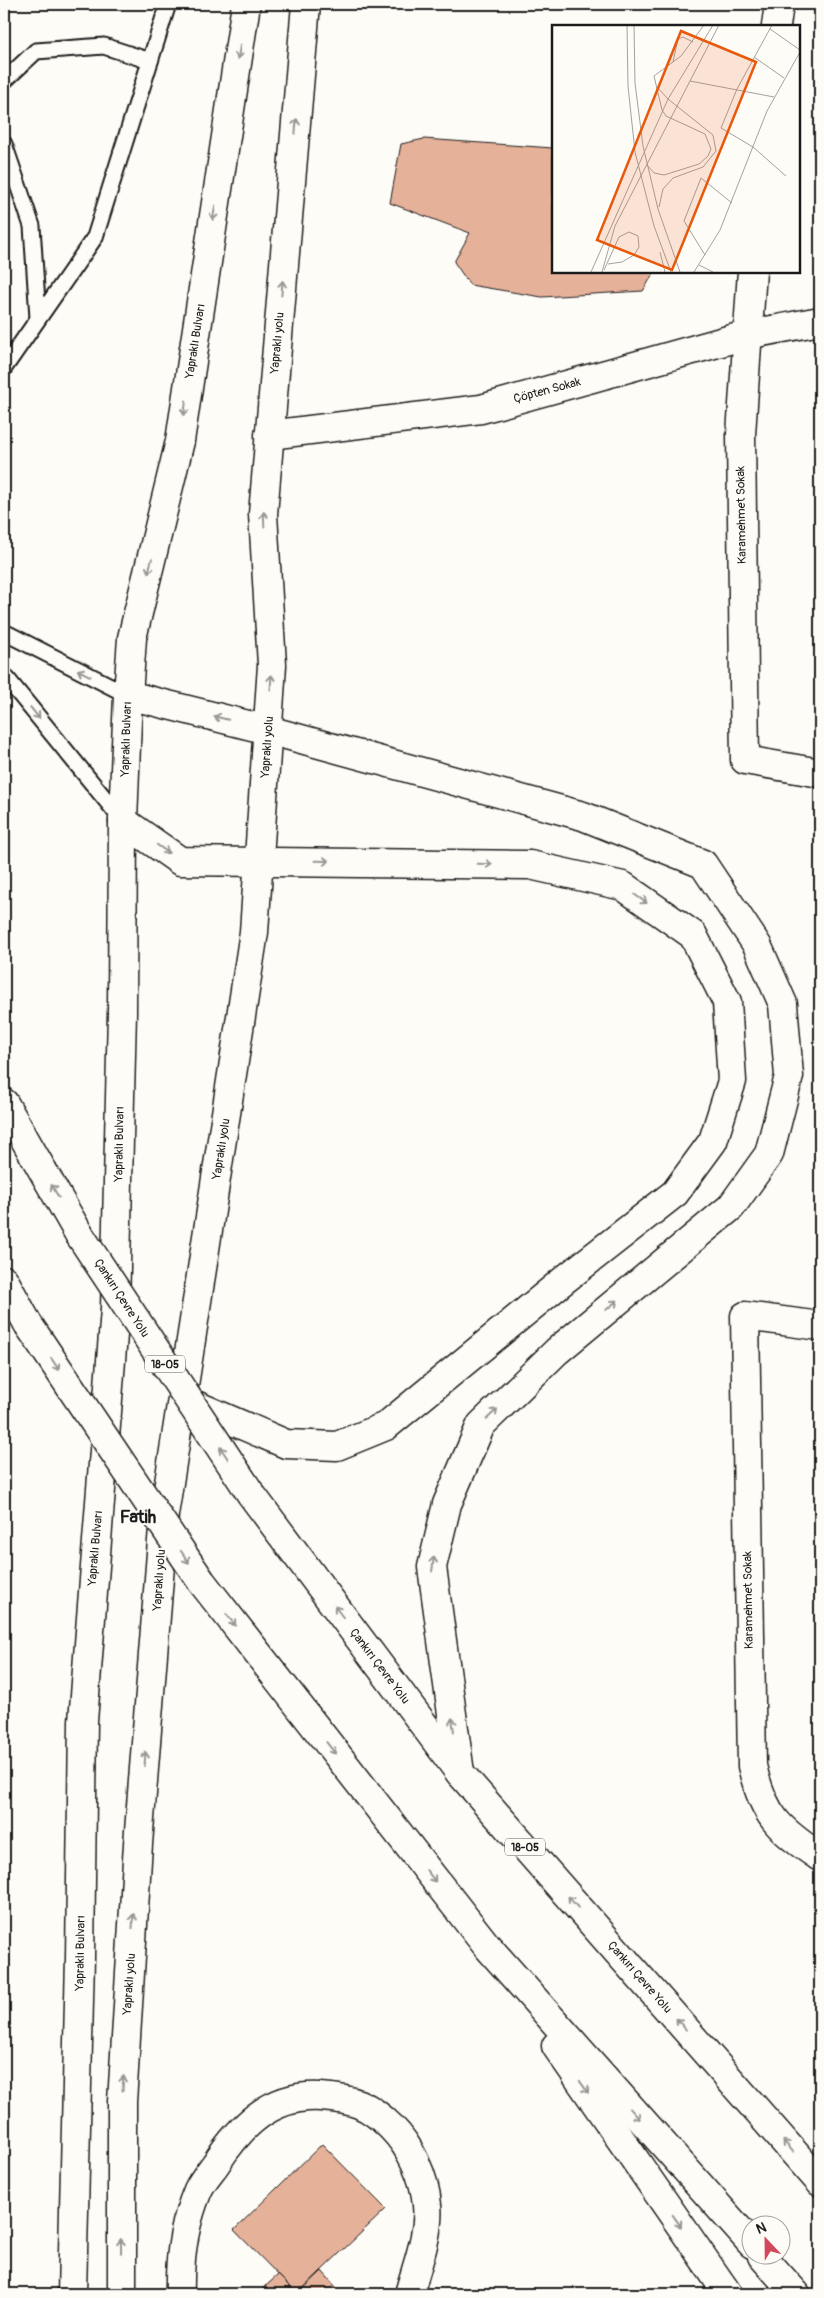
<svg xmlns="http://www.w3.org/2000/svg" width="824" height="2298" font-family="Pangolin,sans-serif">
  <rect width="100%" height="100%" fill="#fdfcf7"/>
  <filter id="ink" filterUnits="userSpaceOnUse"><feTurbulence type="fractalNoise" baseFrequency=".02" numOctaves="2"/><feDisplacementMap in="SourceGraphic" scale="10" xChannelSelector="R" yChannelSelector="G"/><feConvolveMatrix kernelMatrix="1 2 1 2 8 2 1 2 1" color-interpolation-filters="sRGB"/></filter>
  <g filter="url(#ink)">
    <g fill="#e6b199" stroke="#1c1c1c">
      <polygon points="424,139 553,148 553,271 655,271 643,291 542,297 470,285 454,262 470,233 390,203 401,144"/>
      <polygon points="322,2144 386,2209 297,2294 234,2230"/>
      <polygon points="322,2271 342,2294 298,2294"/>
      <polygon points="278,2275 297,2294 257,2294"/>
    </g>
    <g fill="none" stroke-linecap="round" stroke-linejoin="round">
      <defs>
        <g id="lane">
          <polyline points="4,81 36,51 104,46 150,61"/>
          <polyline points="4,144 32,226 38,318"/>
          <polyline points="4,368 95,237 168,4"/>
          <polyline points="4,632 128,695"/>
          <polyline points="4,675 123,821"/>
        </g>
        <g id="street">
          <polyline points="776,26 779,4"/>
          <polyline points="752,271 741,434 745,760 820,773"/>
          <polyline points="269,435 481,409 746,335 820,321"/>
          <path d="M820 1326 745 1316 752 1766C764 1816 778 1829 820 1857"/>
          <path d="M180 2294C179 2260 184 2223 198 2190 202 2181 209 2173 215 2165 240 2126 271 2094 321 2097 353 2099 368 2104 391 2127 411 2147 425 2178 427 2205 430 2233 416 2268 409 2294"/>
        </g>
        <g id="secondary">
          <polyline points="72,2294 80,1958 83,1721 115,1309 122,1012 123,821 128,695 132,638 180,441 246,4"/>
          <polyline points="122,2294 122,2102 138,1844 164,1515 254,932 272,665 263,514 306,4"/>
        </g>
        <g id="highway">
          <polyline points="128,695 268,730 583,816 703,864 757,945 783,1004 789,1076 769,1154 731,1207 557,1351 481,1425 447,1504 432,1567 460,1773"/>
          <polyline points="123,821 180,861 530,865 623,886 693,935 727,1002 732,1081 713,1141 675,1193 564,1280 386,1426 337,1446 286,1444 191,1403"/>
          <polyline points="4,1103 79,1234"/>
          <polyline points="4,1280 28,1324"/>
          <polyline points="251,1494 460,1773 820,2182"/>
          <polyline points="201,1581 487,1946 752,2244"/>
          <polyline points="556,2046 728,2294"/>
          <polyline points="762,2256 796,2294"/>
        </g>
      </defs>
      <use href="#lane" stroke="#1c1c1c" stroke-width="19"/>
      <use href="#street" stroke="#1c1c1c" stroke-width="31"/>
      <use href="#secondary" stroke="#1c1c1c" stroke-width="31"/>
      <use href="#highway" stroke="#1c1c1c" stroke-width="31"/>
      <use href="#lane" stroke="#fdfcf7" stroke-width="15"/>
      <use href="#street" stroke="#fdfcf7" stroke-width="28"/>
      <use href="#secondary" stroke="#fdfcf7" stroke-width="28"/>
      <use href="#highway" stroke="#fdfcf7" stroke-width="28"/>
      <defs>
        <g id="highway-bridge">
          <polyline points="79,1234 251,1494"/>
          <polyline points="28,1324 201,1581"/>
        </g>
      </defs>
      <use href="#highway-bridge" stroke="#1c1c1c" stroke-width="31" stroke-linecap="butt"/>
      <use href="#highway-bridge" stroke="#fdfcf7" stroke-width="28"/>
    </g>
    <defs><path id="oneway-shaft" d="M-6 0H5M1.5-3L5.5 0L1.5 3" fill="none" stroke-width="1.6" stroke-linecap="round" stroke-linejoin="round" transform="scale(1.25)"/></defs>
    <g stroke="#989794">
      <use href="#oneway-shaft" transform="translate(239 52) rotate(99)"/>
      <use href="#oneway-shaft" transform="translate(296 126) rotate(-85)"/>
      <use href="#oneway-shaft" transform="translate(214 213) rotate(99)"/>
      <use href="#oneway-shaft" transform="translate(282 288) rotate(-85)"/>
      <use href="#oneway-shaft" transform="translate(185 408) rotate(99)"/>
      <use href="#oneway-shaft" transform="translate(264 519) rotate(-92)"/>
      <use href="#oneway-shaft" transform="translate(150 566) rotate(104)"/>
      <use href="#oneway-shaft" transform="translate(84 673) rotate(-153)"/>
      <use href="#oneway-shaft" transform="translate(271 682) rotate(-86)"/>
      <use href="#oneway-shaft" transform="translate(35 713) rotate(51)"/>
      <use href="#oneway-shaft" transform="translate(221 718) rotate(-166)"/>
      <use href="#oneway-shaft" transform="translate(163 849) rotate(35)"/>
      <use href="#oneway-shaft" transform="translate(322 861) rotate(1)"/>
      <use href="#oneway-shaft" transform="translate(485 864) rotate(1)"/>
      <use href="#oneway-shaft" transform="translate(641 899) rotate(35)"/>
      <use href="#oneway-shaft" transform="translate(55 1191) rotate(-120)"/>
      <use href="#oneway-shaft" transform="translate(612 1305) rotate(-40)"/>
      <use href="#oneway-shaft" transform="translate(55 1364) rotate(56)"/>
      <use href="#oneway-shaft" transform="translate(492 1414) rotate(-44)"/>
      <use href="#oneway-shaft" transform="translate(224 1453) rotate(-123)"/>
      <use href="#oneway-shaft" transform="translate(185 1557) rotate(56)"/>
      <use href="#oneway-shaft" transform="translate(433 1564) rotate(-83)"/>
      <use href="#oneway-shaft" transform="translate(339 1612) rotate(-127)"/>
      <use href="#oneway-shaft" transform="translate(231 1620) rotate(52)"/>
      <use href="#oneway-shaft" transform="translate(453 1725) rotate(-98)"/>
      <use href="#oneway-shaft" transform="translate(331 1748) rotate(52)"/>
      <use href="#oneway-shaft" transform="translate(145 1759) rotate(-86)"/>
      <use href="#oneway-shaft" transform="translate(431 1876) rotate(52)"/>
      <use href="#oneway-shaft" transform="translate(573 1902) rotate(-131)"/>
      <use href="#oneway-shaft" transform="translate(133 1921) rotate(-86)"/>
      <use href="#oneway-shaft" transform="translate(681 2024) rotate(-131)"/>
      <use href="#oneway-shaft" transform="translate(123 2083) rotate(-86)"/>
      <use href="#oneway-shaft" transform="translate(584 2087) rotate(55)"/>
      <use href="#oneway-shaft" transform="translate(635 2114) rotate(48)"/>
      <use href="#oneway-shaft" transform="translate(788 2146) rotate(-131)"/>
      <use href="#oneway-shaft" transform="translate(677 2221) rotate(55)"/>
      <use href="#oneway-shaft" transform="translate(121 2246) rotate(-91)"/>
    </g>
  </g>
  <g text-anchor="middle" stroke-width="4" stroke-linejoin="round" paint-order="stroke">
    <g fill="#fdfcf7" stroke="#605f5e" stroke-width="1">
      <rect x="145" y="1355.5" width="40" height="17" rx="4"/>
      <rect x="505" y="1838.5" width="40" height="17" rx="4"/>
    </g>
    <g font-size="11" font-weight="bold" fill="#1c1c1c">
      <text x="165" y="1368">18-05</text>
      <text x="525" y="1851">18-05</text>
    </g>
    <g font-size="12" fill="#1c1c1c" stroke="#fdfcf7">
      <text transform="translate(195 341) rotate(-81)" y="4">Yapraklı Bulvarı</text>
      <text transform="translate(277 343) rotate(-85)" y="4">Yapraklı yolu</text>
      <text transform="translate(547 390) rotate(-15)" y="4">Çöpten Sokak</text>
      <text transform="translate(741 515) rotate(-91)" y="4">Karamehmet Sokak</text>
      <text transform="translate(126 739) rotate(-88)" y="4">Yapraklı Bulvarı</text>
      <text transform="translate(267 747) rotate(-86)" y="4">Yapraklı yolu</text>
      <text transform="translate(119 1144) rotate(-89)" y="4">Yapraklı Bulvarı</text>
      <text transform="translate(221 1149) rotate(-81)" y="4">Yapraklı yolu</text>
      <text transform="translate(122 1298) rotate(57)" y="4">Çankırı Çevre Yolu</text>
      <text transform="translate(95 1548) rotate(-85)" y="4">Yapraklı Bulvarı</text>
      <text transform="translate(159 1580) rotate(-86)" y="4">Yapraklı yolu</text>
      <text transform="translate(748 1600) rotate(-91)" y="4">Karamehmet Sokak</text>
      <text transform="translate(380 1666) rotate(53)" y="4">Çankırı Çevre Yolu</text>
      <text transform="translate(80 1953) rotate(-89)" y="4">Yapraklı Bulvarı</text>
      <text transform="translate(640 1977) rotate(49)" y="4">Çankırı Çevre Yolu</text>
      <text transform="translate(129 1984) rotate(-86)" y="4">Yapraklı yolu</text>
    </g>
    <g font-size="18" font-weight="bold" fill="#1c1c1c" stroke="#fdfcf7">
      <text x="138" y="1523">Fatih</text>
    </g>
  </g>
  <g transform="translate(552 25)">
    <rect width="248" height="248" fill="#fdfcf7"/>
    <path fill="none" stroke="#a3a29f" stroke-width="1" d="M75 0 76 61 83 127 102 201 119 247M82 0 83 58 91 121 106 184 128 247M220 0 185 64 169 103 201 122 234 151M218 4 248 25M202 32 232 53M121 37 126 14 131 12 141 17M138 56 222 72M104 61 116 74M110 85 102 51 129 31 152 0M95 140 102 148 112 150 147 139 156 131 159 124 153 109 114 91 110 85M107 182 111 164 121 153 151 142 164 126 161 110 116 74M108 227 113 247M153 230 132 196 149 153 180 178M147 240 161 247M52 245 67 212 77 207 86 211 87 222 82 230 70 237 56 239M39 247 116 74 161 0M50 247 63 201 167 0M142 247 168 205 215 86 248 27"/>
    <path fill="#e8590c" fill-opacity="0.15" stroke="#e8590c" stroke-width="2.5" d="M129 6 204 37 120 245 45 215Z"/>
    <rect width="248" height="248" fill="none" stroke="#1c1c1c" stroke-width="2.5"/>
  </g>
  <rect width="824" height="2298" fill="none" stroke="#fdfcf7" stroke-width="20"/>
  <rect x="10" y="10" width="804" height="2278" fill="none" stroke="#1c1c1c" stroke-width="2" filter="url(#ink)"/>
  <g transform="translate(766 2240) rotate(338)"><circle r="24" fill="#fdfcf7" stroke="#a3a29f"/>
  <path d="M0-4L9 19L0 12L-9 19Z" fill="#d1495b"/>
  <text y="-8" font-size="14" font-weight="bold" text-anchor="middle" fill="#1c1c1c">N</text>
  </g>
</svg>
